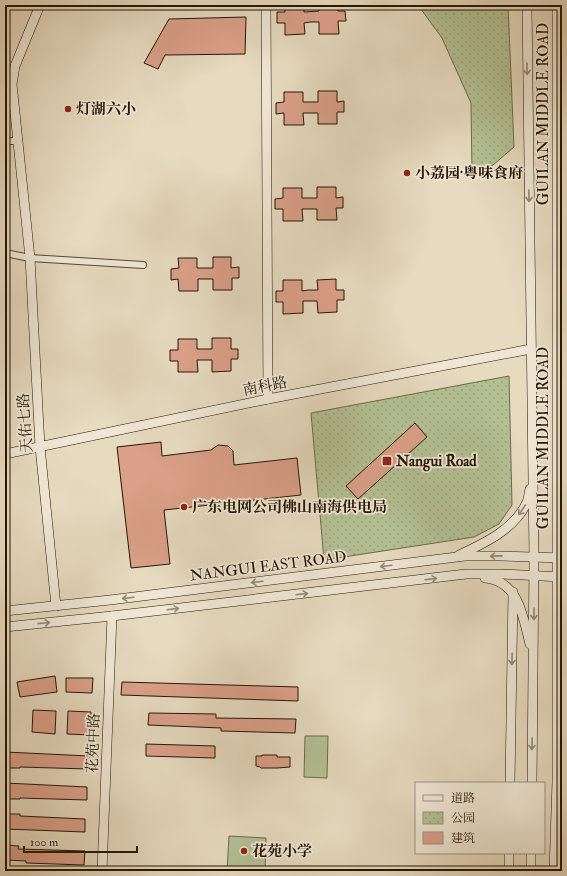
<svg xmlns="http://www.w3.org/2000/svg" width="567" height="876" font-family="'IM FELL Double Pica','Noto Serif SC',serif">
  <defs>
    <pattern id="park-dots" width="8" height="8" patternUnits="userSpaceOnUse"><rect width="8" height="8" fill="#b3c094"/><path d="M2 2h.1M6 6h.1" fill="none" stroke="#9aa47e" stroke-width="1.8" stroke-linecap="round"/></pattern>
  </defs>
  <rect width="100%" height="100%" fill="#e6dabf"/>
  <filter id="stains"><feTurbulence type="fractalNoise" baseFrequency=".005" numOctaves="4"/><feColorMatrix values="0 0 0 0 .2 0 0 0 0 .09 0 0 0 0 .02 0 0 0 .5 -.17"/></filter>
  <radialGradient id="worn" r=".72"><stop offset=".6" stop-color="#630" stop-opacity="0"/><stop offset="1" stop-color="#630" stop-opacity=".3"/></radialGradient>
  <g fill="url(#park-dots)" stroke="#6c6b4c">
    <polygon points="418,5 508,5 514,147 493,165 472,174 471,103 442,38"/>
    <polygon points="509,376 512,505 499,524 474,537 324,560 311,413"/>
  </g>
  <g fill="#b3c094" stroke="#6c6b4c">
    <polygon points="305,736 328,736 327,778 304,777"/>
    <polygon points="229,836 266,838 265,871 227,871"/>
  </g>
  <g fill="#daa089" stroke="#251604">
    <polygon points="285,5 304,5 304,12 319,11 319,5 338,5 338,11 345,11 346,21 338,21 339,34 319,34 319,22 311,22 304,23 305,34 285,35 285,23 277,23 277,12 285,12"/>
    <polygon points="246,17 245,54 165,55 158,69 144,63 169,19"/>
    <polygon points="318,91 337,91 337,102 344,101 344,112 337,112 337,124 318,124 318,113 303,113 304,125 284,125 284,113 276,114 276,103 284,102 284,92 303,92 303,102 318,102"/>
    <polygon points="317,187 336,187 336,198 343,197 343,208 336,208 337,220 317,220 317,209 302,209 303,221 283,221 283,209 275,209 275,199 283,198 283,188 302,188 302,198 317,198"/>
    <polygon points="213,257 231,257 231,268 239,267 239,278 232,278 232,290 213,290 213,279 198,279 198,291 179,291 178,279 171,280 171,269 179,268 178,258 197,258 197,268 213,268"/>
    <polygon points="336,279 336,290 344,290 344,300 337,300 337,312 318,313 317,301 303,301 303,313 283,314 283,302 276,302 276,291 283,291 283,280 302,280 302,291 309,290 318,290 317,280"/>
    <polygon points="212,338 231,338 231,349 238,349 238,359 231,359 231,371 212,372 212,360 197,360 198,372 178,372 178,361 170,361 170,350 178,350 178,339 197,339 197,349 212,349"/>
    <polygon points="415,423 427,437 358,499 346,486"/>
    <polygon points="161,442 162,456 211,450 218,445 228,446 233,451 234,465 297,458 301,495 164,510 170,564 131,568 117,447"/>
    <polygon points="55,676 57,692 20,697 17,682"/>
    <polygon points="66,678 93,678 92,693 66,692"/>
    <polygon points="122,682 298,687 298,701 121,695"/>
    <polygon points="33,710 56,711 55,734 32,732"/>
    <polygon points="68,711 91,712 90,735 67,734"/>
    <polygon points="149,713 216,714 216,718 296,719 295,733 221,731 221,728 148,725"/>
    <polygon points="146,744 215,746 215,758 146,756"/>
    <polygon points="5,752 89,756 88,769 20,767 20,768 5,768"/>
    <polygon points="262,755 277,755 277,757 290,757 290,767 277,768 261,768 260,767 256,766 256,756 262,756"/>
    <polygon points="5,783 87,787 87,800 20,798 20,799 5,799"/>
    <polygon points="5,814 20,814 20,816 85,819 85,832 5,829"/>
    <polygon points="5,845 19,846 18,849 85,851 84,865 26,863 26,861 5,860"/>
  </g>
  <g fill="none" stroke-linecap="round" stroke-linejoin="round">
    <defs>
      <g id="street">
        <polyline points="217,5 221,5"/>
        <polyline points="5,75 12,84"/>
        <polyline points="5,141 18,141"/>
        <polyline points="5,253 30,258 143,265"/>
      </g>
      <g id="secondary">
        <polyline points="40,5 15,66 12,84 30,258 40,447 56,606"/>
        <polyline points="266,5 268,399"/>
        <polyline points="527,5 534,557 532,783"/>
        <polyline points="5,454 268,399 531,349"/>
        <path d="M459 555C485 543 515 529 527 502 529 498 529 493 530 489"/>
        <path d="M485 578C519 581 523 617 530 644"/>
        <polyline points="5,611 110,600 465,556 501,556 562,558"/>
        <polyline points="5,627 112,616 466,574 501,574 562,577"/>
        <polyline points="510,783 513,592"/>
        <polyline points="102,871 112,616"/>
        <polyline points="509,871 509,853"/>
        <polyline points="531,871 531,853"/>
        <polyline points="554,871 557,782 557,5"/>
      </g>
    </defs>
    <use href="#street" stroke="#554733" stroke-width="8"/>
    <use href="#secondary" stroke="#251604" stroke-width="10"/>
    <use href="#street" stroke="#efe7d5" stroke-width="6"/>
    <use href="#secondary" stroke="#efe7d5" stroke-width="9"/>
  </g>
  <defs><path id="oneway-shaft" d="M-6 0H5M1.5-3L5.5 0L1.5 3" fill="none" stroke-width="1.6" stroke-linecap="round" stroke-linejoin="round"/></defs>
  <g stroke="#948977">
    <use href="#oneway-shaft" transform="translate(527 69) rotate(89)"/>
    <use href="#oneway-shaft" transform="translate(529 196) rotate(89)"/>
    <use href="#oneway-shaft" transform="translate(522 510) rotate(124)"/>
    <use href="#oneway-shaft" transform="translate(496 556) rotate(179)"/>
    <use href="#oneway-shaft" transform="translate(386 566) rotate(173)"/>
    <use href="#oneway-shaft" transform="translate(431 579) rotate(-7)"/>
    <use href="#oneway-shaft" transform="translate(257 582) rotate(173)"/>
    <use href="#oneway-shaft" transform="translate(302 594) rotate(-7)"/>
    <use href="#oneway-shaft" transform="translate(128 598) rotate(173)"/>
    <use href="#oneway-shaft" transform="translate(173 609) rotate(-7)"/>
    <use href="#oneway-shaft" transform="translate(534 614) rotate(91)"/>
    <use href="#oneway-shaft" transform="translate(44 623) rotate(-6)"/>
    <use href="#oneway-shaft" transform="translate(512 659) rotate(91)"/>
    <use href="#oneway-shaft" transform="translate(532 744) rotate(91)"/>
  </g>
  <g fill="#8f2418" stroke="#efe7d5" stroke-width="1.5">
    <circle cx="68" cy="109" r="4"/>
    <circle cx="407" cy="173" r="4"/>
    <rect x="382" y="456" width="10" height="10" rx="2"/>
    <circle cx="184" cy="507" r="4"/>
    <circle cx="244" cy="851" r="4"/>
  </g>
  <g text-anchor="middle" stroke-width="3.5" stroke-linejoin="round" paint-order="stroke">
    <g font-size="15" font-weight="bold" fill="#251604" stroke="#efe7d5" text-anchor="start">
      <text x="76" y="114">灯湖六小</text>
      <text x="415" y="178">小荔园·粤味食府</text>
      <text x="396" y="466">Nangui Road</text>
      <text x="192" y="512">广东电网公司佛山南海供电局</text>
      <text x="252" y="856">花苑小学</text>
    </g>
    <g font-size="15" fill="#251604" stroke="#efe7d5">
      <text transform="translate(543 114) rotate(-90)" y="5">GUILAN MIDDLE ROAD</text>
      <text transform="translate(265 386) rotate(-11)" y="5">南科路</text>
      <text transform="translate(25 423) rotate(-94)" y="5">天佑七路</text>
      <text transform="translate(543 438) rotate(-90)" y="5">GUILAN MIDDLE ROAD</text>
      <text transform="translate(268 566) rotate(-7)" y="5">NANGUI EAST ROAD</text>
      <text transform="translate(93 743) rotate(-88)" y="5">花苑中路</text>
    </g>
  </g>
  <rect width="567" height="876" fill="none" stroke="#e6dabf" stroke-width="20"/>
  <rect x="6" y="6" width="555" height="864" fill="none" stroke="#251604" stroke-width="2"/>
  <rect x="10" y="10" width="547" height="856" fill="none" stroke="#251604"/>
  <rect x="415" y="782" width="130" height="72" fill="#efe7d5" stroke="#9e9381"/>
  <rect x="423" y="795" width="20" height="6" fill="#efe7d5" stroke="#9e9381"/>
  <text x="451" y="802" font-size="12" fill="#251604">道路</text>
  <rect x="423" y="812" width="20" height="12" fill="url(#park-dots)" stroke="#9e9381"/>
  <text x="451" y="822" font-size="12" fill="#251604">公园</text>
  <rect x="423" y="832" width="20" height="12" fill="#daa089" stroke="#9e9381"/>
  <text x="451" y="842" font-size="12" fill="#251604">建筑</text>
  <path d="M24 846v6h113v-6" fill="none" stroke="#251604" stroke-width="2"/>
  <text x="30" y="846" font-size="12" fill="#251604" stroke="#efe7d5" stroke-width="3" paint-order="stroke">100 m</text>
  <rect width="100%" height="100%" filter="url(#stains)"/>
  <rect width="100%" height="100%" fill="url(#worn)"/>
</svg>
